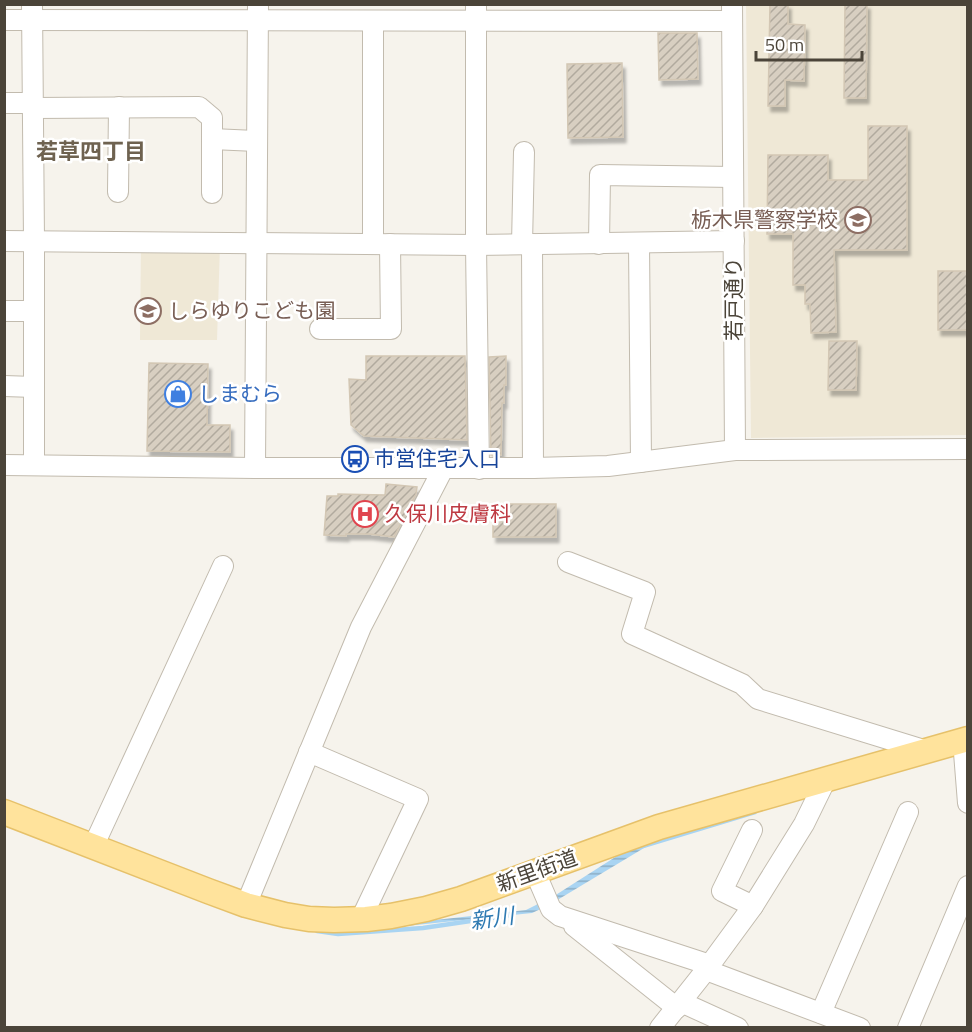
<svg xmlns="http://www.w3.org/2000/svg" width="972" height="1032" font-family="'Titillium Web','Noto Sans JP',sans-serif">
  <defs>
    <pattern id="water-rules" width="6" height="5" patternUnits="userSpaceOnUse" patternTransform="scale(1.5)"><rect width="6" height="5" fill="#a9d4f2"/><path d="M0 2.5h6" fill="none" stroke="#8caec5"/></pattern>
    <pattern id="building-hatch" width="6" height="6" patternUnits="userSpaceOnUse" patternTransform="scale(1.5)"><rect width="6" height="6" fill="#d8cfc1"/><path d="M-1 1l2-2M0 6l6-6M5 7l2-2" fill="none" stroke="#b1aa9e"/></pattern>
    <filter id="shadow"><feDropShadow dx="3" dy="5.5" stdDeviation="1.5" flood-color="#0004"/></filter>
  </defs>
  <rect width="100%" height="100%" fill="#f6f3ec"/>
  <g fill="#efe8d6">
    <polygon points="746,5 967,5 967,435 751,438"/>
    <polygon points="141,244 220,244 217,340 140,340"/>
  </g>
  <g fill="url(#water-rules)">
    <polygon points="647,839 649,845 554,902 551,898 631,847"/>
    <polygon points="542,902 545,907 532,913 348,932 331,932 241,909 390,925 526,910"/>
  </g>
  <g fill="none" stroke-linecap="round" stroke-linejoin="round">
    <g stroke="#a9d4f2" stroke-width="4.5">
      <polyline points="643,846 755,812"/>
      <polyline points="317,931 338,934 423,928 512,915"/>
    </g>
  </g>
  <g fill="url(#building-hatch)" stroke="#d3c7b4" stroke-width="1.5" filter="url(#shadow)">
    <polygon points="770,4 788,4 788,24 805,25 804,81 785,80 785,106 768,106"/>
    <polygon points="845,4 867,4 866,98 844,98"/>
    <polygon points="658,33 697,33 698,79 659,80"/>
    <polygon points="622,63 623,137 568,138 567,64"/>
    <polygon points="868,126 907,126 907,250 834,250 836,332 811,333 810,304 805,304 805,285 793,285 793,234 767,234 768,155 828,155 828,180 868,180"/>
    <rect x="938" y="271" width="30" height="59"/>
    <polygon points="829,341 857,341 856,390 828,390"/>
    <polygon points="366,356 465,356 467,440 364,436 351,425 349,379 366,380"/>
    <polygon points="506,356 506,385 504,385 504,403 502,403 501,455 491,455 489,357"/>
    <polygon points="149,363 208,364 207,425 230,425 230,452 147,451"/>
    <polygon points="386,484 417,487 416,494 394,537 369,534 346,534 346,536 324,535 327,496 338,496 338,494 385,495"/>
    <rect x="493" y="504" width="63" height="33"/>
  </g>
  <g fill="none" stroke-linecap="round" stroke-linejoin="round">
    <defs>
      <g id="minor">
        <polyline points="32,4 34,241 34,465"/>
        <polyline points="476,4 476,245 479,469"/>
        <polyline points="732,4 735,450"/>
        <polyline points="4,20 732,21"/>
        <polyline points="373,21 373,244"/>
        <polyline points="4,103 33,103"/>
        <polyline points="33,108 199,107 212,118 212,193"/>
        <polyline points="212,139 257,141"/>
        <polyline points="118,192 119,107"/>
        <polyline points="4,241 476,245 734,241"/>
        <polyline points="522,244 524,152"/>
        <polyline points="532,244 533,468"/>
        <polyline points="599,244 600,175 733,177"/>
        <polyline points="639,244 641,462"/>
        <polyline points="4,311 34,311"/>
        <polyline points="320,329 391,329 390,244"/>
        <polyline points="4,386 34,387"/>
        <polyline points="4,465 255,468 533,468 608,466 735,450 968,449"/>
        <polyline points="255,468 258,4"/>
        <polyline points="568,562 645,592 632,634 742,684 758,699 927,751"/>
        <polyline points="963,740 968,803"/>
        <polyline points="309,752 418,799 361,919"/>
        <polyline points="752,830 722,891 753,906"/>
        <polyline points="93,847 223,566"/>
        <polyline points="535,872 551,909 560,916 710,965"/>
        <polyline points="246,905 361,627 443,469"/>
        <polyline points="574,926 677,1008"/>
        <polyline points="706,970 860,1028"/>
        <polyline points="681,1002 738,1028"/>
        <polyline points="821,1013 908,812"/>
        <polyline points="660,1028 706,970 753,906 804,824 825,781"/>
        <polyline points="908,1028 968,886"/>
      </g>
      <polyline id="major" points="4,812 208,891 246,905 285,915 309,919 334,920 366,919 391,916 426,909 461,899 659,827 968,739"/>
    </defs>
    <use href="#minor" stroke="#c2bbae" stroke-width="22"/>
    <use href="#major" stroke="#e6c16a" stroke-width="27"/>
    <use href="#minor" stroke="#fff" stroke-width="20"/>
    <use href="#major" stroke="#ffe39c" stroke-width="24"/>
  </g>
  <defs>
    <symbol id="school-ring" viewBox="-11 -11 22 22"><circle r="9.5" fill="#fff" stroke="#8d6e63" stroke-width="1.5"/><path d="M0-5L7-2L0 1L-7-2ZM-4 1L0 2.5L4 1V4Q0 6-4 4Z" fill="#8d6e63"/></symbol>
    <symbol id="shop-ring" viewBox="-11 -11 22 22"><circle r="9.5" fill="#fff" stroke="#3f7fe0" stroke-width="1.5"/><path d="M-5-2.5h2.3a2.7 3.5 0 0 1 5.4 0H5L5.5 6h-11ZM-1.5-2.5h3a1.5 2.3 0 0 0-3 0Z" fill="#3f7fe0"/></symbol>
    <symbol id="bus-ring" viewBox="-11 -11 22 22"><circle r="9.5" fill="#fff" stroke="#1a4fb4" stroke-width="1.5"/><path d="M-5-6H5V4H4V6H2V4H-2V6H-4V4H-5ZM-3.5-4V0h7V-4ZM-3.5 1.2v1.5H-2V1.2ZM2 1.2v1.5H3.5V1.2Z" fill="#1a4fb4"/></symbol>
    <symbol id="hospital-ring" viewBox="-11 -11 22 22"><circle r="9.5" fill="#fff" stroke="#e0444e" stroke-width="1.5"/><path d="M-5-5h3v3.5h4V-5h3V5h-3V1.5h-4V5h-3Z" fill="#e0444e"/></symbol>
  </defs>
  <g fill-rule="evenodd">
    <use href="#school-ring" x="843" y="205" width="30" height="30"/>
    <use href="#school-ring" x="133" y="296" width="30" height="30"/>
    <use href="#shop-ring" x="163" y="379" width="30" height="30"/>
    <use href="#bus-ring" x="340" y="444" width="30" height="30"/>
    <use href="#hospital-ring" x="350" y="499" width="30" height="30"/>
  </g>
  <g text-anchor="middle" stroke-width="5" stroke-linejoin="round" paint-order="stroke">
    <g font-size="21" fill="#785e54" stroke="#fff" text-anchor="end">
      <text x="838" y="227">栃木県警察学校</text>
      <text x="168" y="318" text-anchor="start">しらゆりこども園</text>
    </g>
    <g font-size="21" fill="#4b4439" stroke="#fff">
      <text transform="translate(734 299) rotate(-90)" y="7">若戸通り</text>
      <text transform="translate(537 871) rotate(-20)" y="7">新里街道</text>
    </g>
    <g font-size="21" fill="#366cbe" stroke="#fff" text-anchor="start">
      <text x="198" y="401">しまむら</text>
    </g>
    <g font-size="21" fill="#164399" stroke="#fff" text-anchor="start">
      <text x="374" y="466">市営住宅入口</text>
    </g>
    <g font-size="21" fill="#be3a42" stroke="#fff" text-anchor="start">
      <text x="385" y="521">久保川皮膚科</text>
    </g>
    <g font-size="22" font-weight="bold" fill="#6e6250" stroke="#fff">
      <text x="91" y="159">若草四丁目</text>
    </g>
    <g font-size="22" font-style="italic" fill="#2e7ab2" stroke="#fff">
      <text transform="translate(492 918) rotate(-8)" y="8">新川</text>
    </g>
  </g>
  <rect width="972" height="1032" fill="none" stroke="#4b4439" stroke-width="12"/>
  <path d="M756 51v9h106v-9" fill="none" stroke="#4b4439" stroke-width="3"/>
  <text x="765" y="51" font-size="18" fill="#4b4439" stroke="#ffffff" stroke-width="4.5" paint-order="stroke">50 m</text>
</svg>
